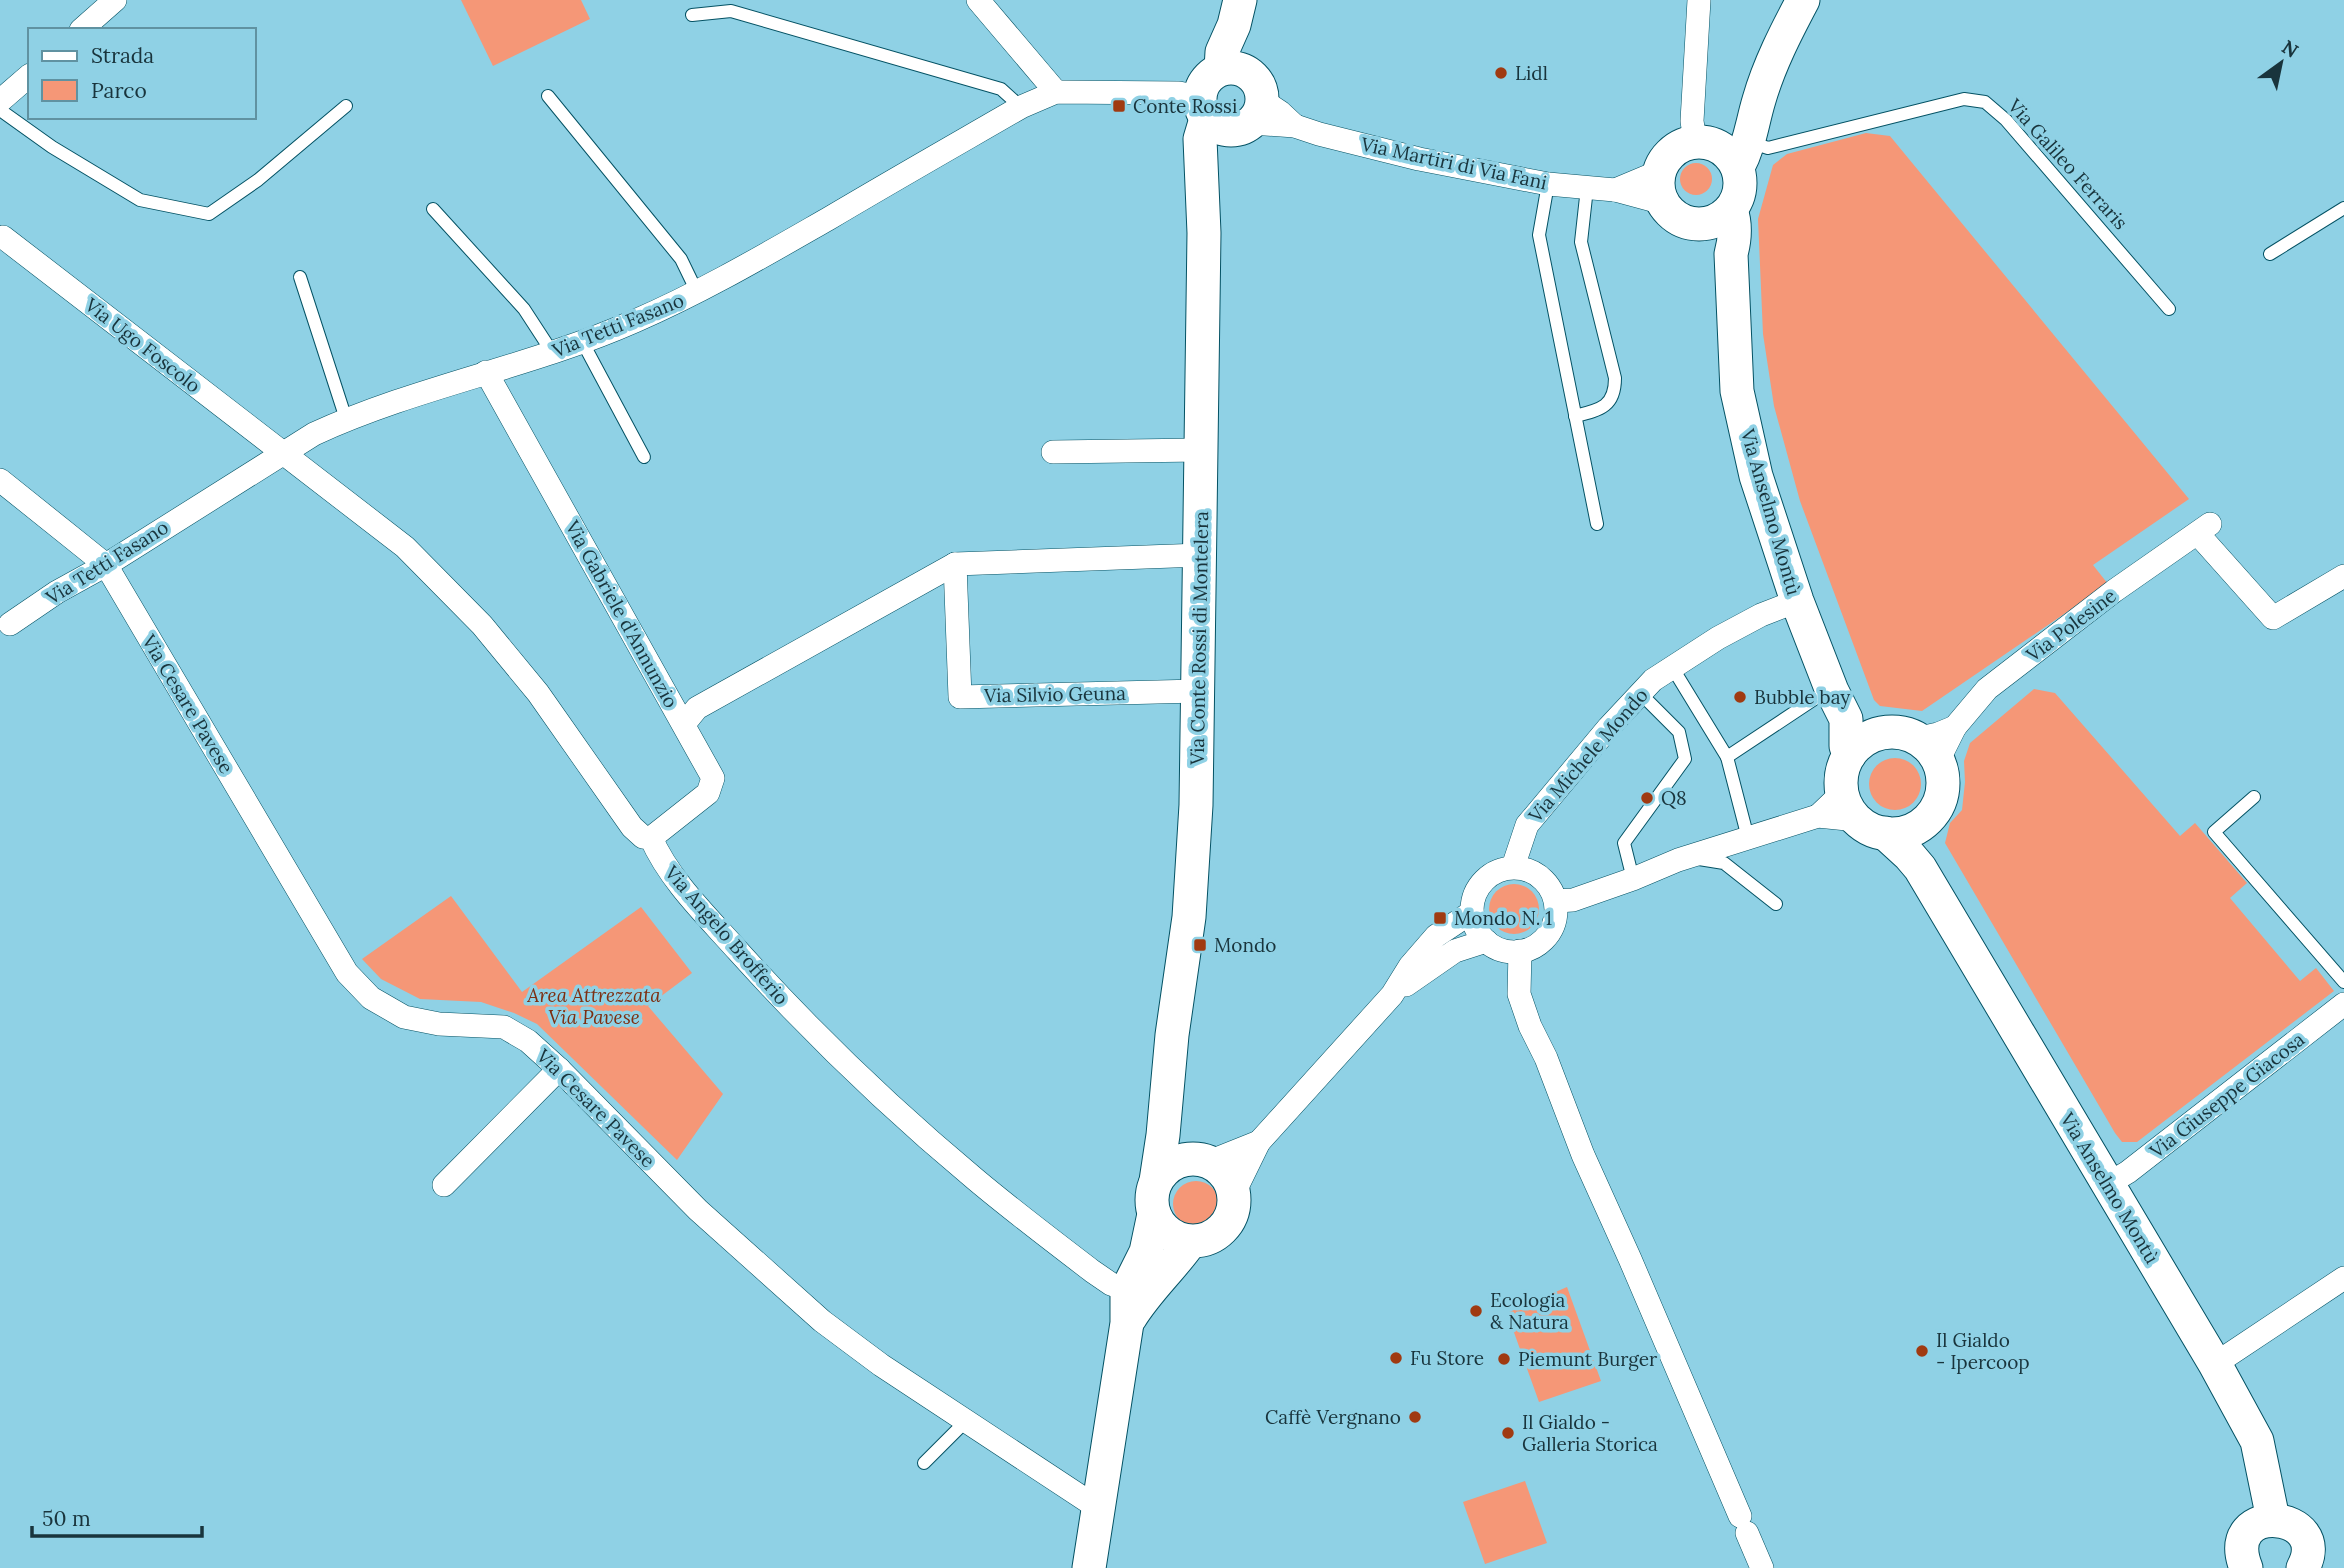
<svg xmlns="http://www.w3.org/2000/svg" width="2344" height="1568" font-family="Lora,serif">
  <rect width="100%" height="100%" fill="#8fd1e5"/>
  <g fill="#f59777">
    <polygon points="461,0 581,0 590,19 493,66"/>
    <polygon points="1866,133 1890,136 2189,499 2093,565 2108,584 1922,711 1880,706 1874,700 1800,501 1774,406 1763,334 1758,219 1773,165 1787,154"/>
    <circle cx="1696" cy="179" r="16"/>
    <polygon points="2034,689 2055,693 2180,836 2195,823 2247,883 2230,898 2300,981 2316,968 2334,991 2137,1142 2122,1142 2115,1133 1945,843 1950,823 1962,810 1965,782 1964,761 1970,743"/>
    <circle cx="1895" cy="784" r="26"/>
    <circle cx="1514" cy="909" r="25"/>
    <polygon points="451,896 522,992 641,907 692,973 648,1006 723,1094 677,1160 537,1024 514,1013 481,1002 420,999 381,979 362,959"/>
    <circle cx="1196" cy="1204" r="23"/>
    <polygon points="1567,1287 1601,1381 1539,1402 1507,1313"/>
    <polygon points="1525,1481 1547,1543 1485,1564 1463,1502"/>
  </g>
  <g fill="none" stroke-linecap="round" stroke-linejoin="round">
    <defs>
      <g id="lane">
        <polyline points="692,15 731,11 1001,89 1021,107"/>
        <polyline points="548,96 681,259 697,292"/>
        <polyline points="0,110 52,147 140,200 209,214 258,180 346,106"/>
        <polyline points="1750,142 1768,148 1964,99 1985,102 2006,120 2169,309"/>
        <polyline points="1548,184 1539,235 1597,524"/>
        <polyline points="433,209 524,309 552,352"/>
        <polyline points="2270,254 2344,208"/>
        <polyline points="300,277 346,419"/>
        <polyline points="583,343 644,457"/>
        <path d="M1575 416C1600 410 1615 407 1615 378L1581 242 1587 188"/>
        <polyline points="1672,667 1727,757 1816,698 1830,692"/>
        <polyline points="1727,757 1748,838"/>
        <polyline points="2254,797 2214,832 2344,982"/>
        <polyline points="1699,859 1724,863 1776,904"/>
        <polyline points="1633,879 1624,843 1685,759 1679,732 1640,693"/>
        <polyline points="924,1463 966,1421"/>
      </g>
      <g id="street">
        <polyline points="978,0 1056,92"/>
        <polyline points="81,30 115,0"/>
        <polyline points="1262,100 1280,112 1295,126"/>
        <polyline points="0,101 30,75"/>
        <polyline points="1251,123 1295,126 1319,134 1419,159 1548,184 1615,190 1663,203"/>
        <polyline points="1695,141 1692,121 1699,0"/>
        <polyline points="1615,190 1658,172"/>
        <path d="M3 237 405 547 482 625 538 693 632 827 643 837 651 838C670 881 707 916 738 951 811 1032 891 1109 975 1179 1013 1211 1053 1241 1092 1271L1111 1284 1127 1290"/>
        <polyline points="486,372 713,778 708,793 651,838"/>
        <polyline points="1053,452 1200,450"/>
        <polyline points="0,480 106,565 347,973 371,998 404,1017 439,1024 504,1027 528,1041 559,1069 698,1210 822,1321 881,1365 1098,1508"/>
        <polyline points="2198,534 2273,618 2344,576"/>
        <polyline points="955,564 960,697 1198,691"/>
        <path d="M10 624 57 592 106 565 314 434C418 386 531 367 635 321 702 292 765 255 828 219 892 181 957 144 1021 107L1056 92 1179 93 1199 97"/>
        <polyline points="684,724 697,708 955,564 1201,555"/>
        <polyline points="1916,739 1938,734 1955,727"/>
        <polyline points="1941,772 1942,753 1955,727 1987,689 2114,591 2210,524"/>
        <polyline points="1818,816 1842,793"/>
        <polyline points="1513,867 1527,825 1609,727 1653,680 1718,638 1761,615 1797,601"/>
        <circle cx="1514" cy="910" r="42"/>
        <polyline points="1556,901 1573,900 1633,879 1678,860 1818,816 1857,820"/>
        <polyline points="1520,951 1519,994 1530,1026 1546,1058 1583,1155 1630,1259 1740,1516"/>
        <polyline points="1406,985 1455,951 1486,941"/>
        <polyline points="1209,1162 1259,1142"/>
        <polyline points="2108,1184 2128,1172 2344,1004"/>
        <polyline points="444,1185 559,1069"/>
        <polyline points="1234,1193 1259,1142 1392,995 1410,966 1436,936 1472,912"/>
        <polyline points="2215,1364 2344,1278"/>
        <polyline points="1747,1533 1762,1568"/>
      </g>
      <g id="secondary">
        <circle cx="1231" cy="99" r="31"/>
        <polyline points="1221,69 1222,52 1234,25 1240,0"/>
        <circle cx="1699" cy="183" r="41"/>
        <path d="M1738 167C1750 145 1752 123 1759 100 1769 65 1786 32 1803 0"/>
        <path d="M1731 210C1736 224 1735 239 1731 254L1737 391 1756 476 1797 601 1832 691 1846 719V746L1849 755"/>
        <circle cx="1892" cy="783" r="51"/>
        <polyline points="1885,833 1909,855 1920,868 2215,1364 2257,1441 2273,1519"/>
        <circle cx="1193" cy="1200" r="41"/>
        <polyline points="1156,1181 1163,1135 1172,1035 1189,917 1196,805 1204,233 1200,139 1206,119"/>
        <path d="M1130 1318C1147 1290 1172 1268 1190 1242"/>
        <polyline points="1089,1568 1127,1323 1127,1290 1146,1252 1154,1214"/>
        <path d="M2246 1568C2219 1499 2334 1511 2303 1568"/>
      </g>
    </defs>
    <use href="#lane" stroke="#045264" stroke-width="14"/>
    <use href="#street" stroke="#045264" stroke-width="24"/>
    <use href="#secondary" stroke="#045264" stroke-width="35"/>
    <use href="#lane" stroke="#fff" stroke-width="12"/>
    <use href="#street" stroke="#fff" stroke-width="23"/>
    <use href="#secondary" stroke="#fff" stroke-width="33"/>
  </g>
  <g fill="#a03a11" stroke="#8fd1e5" stroke-width="2.5">
    <circle cx="1501" cy="73" r="7"/>
    <rect x="1112" y="99" width="14" height="14" rx="3.5"/>
    <circle cx="1740" cy="697" r="7"/>
    <circle cx="1647" cy="798" r="7"/>
    <rect x="1433" y="911" width="14" height="14" rx="3.5"/>
    <rect x="1193" y="938" width="14" height="14" rx="3.5"/>
    <circle cx="1476" cy="1311" r="7"/>
    <circle cx="1922" cy="1351" r="7"/>
    <circle cx="1396" cy="1358" r="7"/>
    <circle cx="1504" cy="1359" r="7"/>
    <circle cx="1415" cy="1417" r="7"/>
    <circle cx="1508" cy="1433" r="7"/>
  </g>
  <g text-anchor="middle" stroke-width="7" stroke-linejoin="round" paint-order="stroke">
    <g font-size="19" fill="#19343c" stroke="#8fd1e5" text-anchor="start">
      <text x="1515" y="80">Lidl</text>
      <text x="1133" y="113">Conte Rossi</text>
      <text x="1754" y="704">Bubble bay</text>
      <text x="1661" y="805">Q8</text>
      <text x="1454" y="925">Mondo N. 1</text>
      <text x="1214" y="952">Mondo</text>
      <text x="1490" y="1307">Ecologia<tspan x="1490" dy="22">&amp; Natura</tspan></text>
      <text x="1936" y="1347">Il Gialdo<tspan x="1936" dy="22">- Ipercoop</tspan></text>
      <text x="1410" y="1365">Fu Store</text>
      <text x="1518" y="1366">Piemunt Burger</text>
      <text x="1401" y="1424" text-anchor="end">Caffè Vergnano</text>
      <text x="1522" y="1429">Il Gialdo -<tspan x="1522" dy="22">Galleria Storica</tspan></text>
    </g>
    <g font-size="19" fill="#19343c" stroke="#8fd1e5">
      <text transform="translate(1454 163) rotate(12)" y="7">Via Martiri di Via Fani</text>
      <text transform="translate(2068 164) rotate(48)" y="7">Via Galileo Ferraris</text>
      <text transform="translate(618 325) rotate(-22)" y="7">Via Tetti Fasano</text>
      <text transform="translate(143 345) rotate(38)" y="7">Via Ugo Foscolo</text>
      <text transform="translate(1771 512) rotate(74)" y="7">Via Anselmo Montù</text>
      <text transform="translate(107 562) rotate(-32)" y="7">Via Tetti Fasano</text>
      <text transform="translate(622 614) rotate(61)" y="7">Via Gabriele d'Annunzio</text>
      <text transform="translate(2071 625) rotate(-37)" y="7">Via Polesine</text>
      <text transform="translate(1199 638) rotate(-89)" y="7">Via Conte Rossi di Montelera</text>
      <text transform="translate(1055 694) rotate(-1)" y="7">Via Silvio Geuna</text>
      <text transform="translate(188 704) rotate(59)" y="7">Via Cesare Pavese</text>
      <text transform="translate(1588 755) rotate(-49)" y="7">Via Michele Mondo</text>
      <text transform="translate(727 935) rotate(49)" y="7">Via Angelo Brofferio</text>
      <text transform="translate(2227 1095) rotate(-38)" y="7">Via Giuseppe Giacosa</text>
      <text transform="translate(596 1108) rotate(45)" y="7">Via Cesare Pavese</text>
      <text transform="translate(2110 1188) rotate(59)" y="7">Via Anselmo Montù</text>
    </g>
    <g font-size="19" font-style="italic" fill="#7d2e10" stroke="#8fd1e5">
      <text x="594" y="1002">Area Attrezzata<tspan x="594" dy="22">Via Pavese</tspan></text>
    </g>
  </g>
  <rect x="28" y="28" width="228" height="91" fill="#8fd1e5" stroke="#6092a1" stroke-width="2"/>
  <rect x="42" y="51" width="35" height="10" fill="#ffffff" stroke="#6092a1" stroke-width="2"/>
  <text x="91" y="63" font-size="21" fill="#19343c">Strada</text>
  <rect x="42" y="80" width="35" height="21" fill="#f59777" stroke="#6092a1" stroke-width="2"/>
  <text x="91" y="98" font-size="21" fill="#19343c">Parco</text>
  <g transform="translate(2281 63) rotate(33)" stroke="#8fd1e5" stroke-width="5" paint-order="stroke">
  <path d="M0-5L12 26L0 18L-12 26Z" fill="#19343c"/>
  <text y="-10" font-size="19" font-weight="bold" text-anchor="middle" fill="#19343c">N</text>
  </g>
  <path d="M32 1526v10h170v-10" fill="none" stroke="#19343c" stroke-width="3.5"/>
  <text x="42" y="1526" font-size="21" fill="#19343c" stroke="#8fd1e5" stroke-width="5" paint-order="stroke">50 m</text>
</svg>
